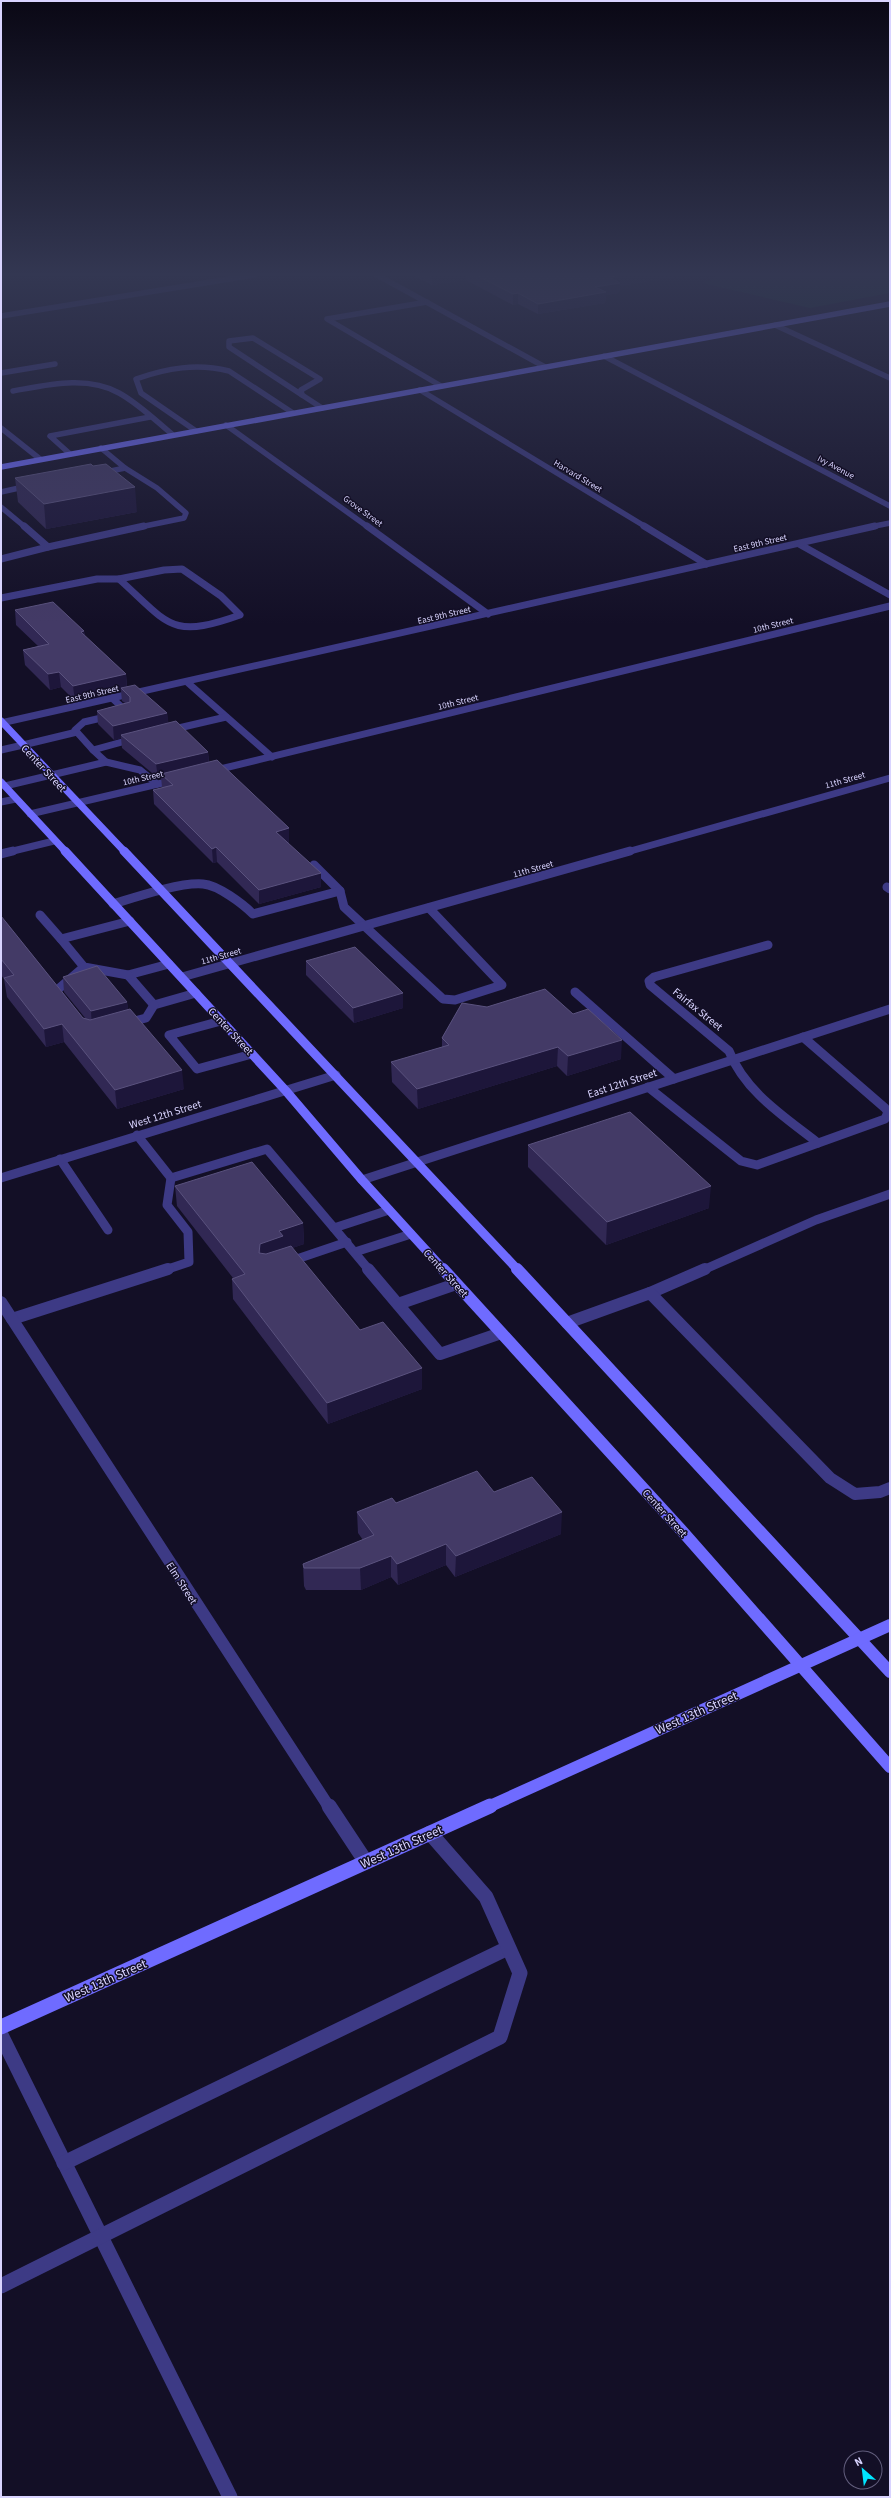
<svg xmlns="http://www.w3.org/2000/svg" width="891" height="2498" font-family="'Source Sans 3',sans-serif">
  <rect width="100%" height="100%" fill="#130f26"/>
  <polygon fill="#12302f" points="719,275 890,275 890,293 810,308 702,283"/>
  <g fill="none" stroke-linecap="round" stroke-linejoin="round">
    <g stroke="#3d3a85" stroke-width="5.5">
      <polyline points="427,302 327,319 441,386"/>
      <polygon points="253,338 320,379 301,390 302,395 229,347 229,341"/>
      <polyline points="1,373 55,364"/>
      <path d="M13 391C47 385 87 375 119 393 139 404 156 421 173 435"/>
      <polyline points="302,395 322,408"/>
      <polyline points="1,428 40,459"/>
      <path d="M196 431 141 393 136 379C167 368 197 363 229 371L293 413"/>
      <polyline points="101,448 125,468 101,473"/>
      <polyline points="70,454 50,436 150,417"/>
      <polyline points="125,468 157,488 186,513 184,518 140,527"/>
      <polyline points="1,492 28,486"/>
      <polyline points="1,507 25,527"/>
    </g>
    <g stroke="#3d3a85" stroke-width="7">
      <polyline points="48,547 144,526"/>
      <polyline points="1,559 48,547 24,526"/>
      <path d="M182 569 221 596 240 615C170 640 169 624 119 579L164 570Z"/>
      <polyline points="1,598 97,579 119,579"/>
      <polyline points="187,682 272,757"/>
      <polyline points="170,730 226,717"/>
      <polyline points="23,745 77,732"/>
      <polyline points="93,750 75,730 84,722 127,712 112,698"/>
      <polyline points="106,762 93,750 133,739"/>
      <polyline points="5,786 106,762 140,770 157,784"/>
      <polyline points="1,802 16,799"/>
      <polyline points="9,852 54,841"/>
    </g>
    <g stroke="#3d3a85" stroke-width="9">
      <polyline points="1,854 13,851"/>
      <polyline points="314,865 340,891 344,907 443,999 455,1000 502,985 429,908"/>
      <path d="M113 904C136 897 180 882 203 884 218 885 243 904 253 914L340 891"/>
      <polyline points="40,915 61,939"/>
      <path d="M768 945 654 977 649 981 650 985 729 1051C745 1092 785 1117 818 1143"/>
      <polyline points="169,964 128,975 154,1005 196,993"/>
      <polyline points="128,975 84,967 61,939 130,921"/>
      <polyline points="575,992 674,1079"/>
      <polyline points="61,998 56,991 84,967"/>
      <polyline points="221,1021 169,1035 197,1069 252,1054"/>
      <polyline points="127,1023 146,1018 154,1005"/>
      <polyline points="648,1087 741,1161 757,1165 885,1119 888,1112 885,1108 803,1037"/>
      <polyline points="137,1135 171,1178 267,1149 334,1228 389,1210"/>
      <polyline points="60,1159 108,1230"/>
      <polyline points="334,1228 369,1270"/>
      <polyline points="355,1252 411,1234"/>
      <polyline points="288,1262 347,1242"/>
      <polyline points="165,1270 189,1262 188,1232 167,1205 171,1178"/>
      <polyline points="703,1270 816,1220 890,1194"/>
    </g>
    <g stroke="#3d3a85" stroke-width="12">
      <polyline points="368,1269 440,1354 501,1333"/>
      <polyline points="650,1293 705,1269"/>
      <polyline points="398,1304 456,1284"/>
      <polyline points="12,1319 168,1269"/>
      <polyline points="567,1323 650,1293 830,1478 855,1494 880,1492 890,1488"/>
    </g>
    <g stroke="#3d3a85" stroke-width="15">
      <polyline points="1,2035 230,2497"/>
      <polyline points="64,2163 508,1948"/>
      <polyline points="1,2286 500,2037 520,1973 486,1897 430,1833"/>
    </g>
    <g stroke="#3d3a85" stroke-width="5.5">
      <polyline points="377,275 545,367"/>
      <polyline points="1,316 254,275"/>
      <polyline points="775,325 890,378"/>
      <polyline points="604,356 890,506"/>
      <polyline points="420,390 646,527"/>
      <polyline points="226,425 368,527"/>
      <polyline points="870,527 890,523"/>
    </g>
    <g stroke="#3d3a85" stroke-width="7">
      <polyline points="367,526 488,614"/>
      <polyline points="644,526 706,564"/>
      <polyline points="799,544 890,595"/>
      <polyline points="1,723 875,526"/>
      <polyline points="1,750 23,745"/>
      <polyline points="212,771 890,606"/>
      <polyline points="30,814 175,780"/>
      <polyline points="627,852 890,778"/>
    </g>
    <g stroke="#3d3a85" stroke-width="9">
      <polyline points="887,887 890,889"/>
      <polyline points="182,977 630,851"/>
      <polyline points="1,1178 336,1075"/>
      <polyline points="362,1180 890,1009"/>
    </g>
    <polyline stroke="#3d3a85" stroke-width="12" points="1,1302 329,1807"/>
    <polyline stroke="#3d3a85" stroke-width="15" points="329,1806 366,1862"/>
    <polyline stroke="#6f6bff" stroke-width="5.5" points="1,467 890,304"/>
    <g stroke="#6f6bff" stroke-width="7">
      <polyline points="1,721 125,852"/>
      <polyline points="1,782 66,852"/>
    </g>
    <g stroke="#6f6bff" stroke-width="9">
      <polyline points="65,851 286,1091 362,1180 444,1270"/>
      <polyline points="124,851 518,1270"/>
    </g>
    <g stroke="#6f6bff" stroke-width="12">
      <polyline points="443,1269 683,1532 890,1767"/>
      <polyline points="517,1269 890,1672"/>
      <polyline points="488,1807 890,1625"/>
    </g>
    <polyline stroke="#6f6bff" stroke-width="15" points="1,2027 490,1806"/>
  </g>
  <g fill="#312854">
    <polygon points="413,275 684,275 620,286 619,293 606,295 605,303 538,314 518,304 513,305 466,280 432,285"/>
    <polygon points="15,478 137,512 46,529 18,502"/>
    <polygon points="15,610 84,631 85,636 126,674 127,686 167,713 168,723 208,752 209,762 289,828 289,842 288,843 321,887 259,904 217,862 213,863 154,804 153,790 163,788 162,787 161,777 158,778 122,748 121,738 114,740 98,724 97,711 125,703 122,701 121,691 75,701 61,687 50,690 25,665 23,650 38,646 16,625"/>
    <polygon points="1,916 83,1018 86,1019 64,992 63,977 127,1002 128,1010 184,1089 117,1109 64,1042 46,1047 7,997 4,979 1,975"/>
    <polygon points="306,961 403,1008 354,1023 306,975"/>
    <polygon points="462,1003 621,1059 567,1076 557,1066 418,1109 392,1082 391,1062 442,1047 442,1038"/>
    <polygon points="528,1145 709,1208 606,1245 528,1167"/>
    <polygon points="175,1186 303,1223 304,1244 292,1248 360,1330 422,1368 422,1389 328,1424 233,1299 232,1279 233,1278 177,1206"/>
    <polygon points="494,1492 561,1534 455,1577 446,1565 398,1585 391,1577 361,1590 306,1590 304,1586 303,1564 363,1540 358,1533 357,1512 396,1503"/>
  </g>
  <g fill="#1d163a">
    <polygon points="432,275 466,275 466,280 432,285"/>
    <polygon points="624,275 684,275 620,286 619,293 606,295 605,303 538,314 538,304 609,277"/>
    <polygon points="518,293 518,304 513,305 513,294"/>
    <polygon points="135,487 137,512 46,529 44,504"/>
    <polygon points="84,631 86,646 81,632"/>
    <polygon points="59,672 61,687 50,690 48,674"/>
    <polygon points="126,674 127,689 121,688 121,691 75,701 73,686"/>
    <polygon points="167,713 169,726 121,735 121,738 114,740 113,726"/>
    <polygon points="208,752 209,765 161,774 161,777 158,778 156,764"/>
    <polygon points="289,828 289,842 277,846 276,832"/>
    <polygon points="216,847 217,862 213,863 212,849"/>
    <polygon points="321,873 321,887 259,904 259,890"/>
    <polygon points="403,993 403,1008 354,1023 353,1008"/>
    <polygon points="127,1002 129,1016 92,1026 91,1011"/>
    <polygon points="62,1024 64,1042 46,1047 44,1029"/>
    <polygon points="622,1040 621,1059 567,1076 568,1056"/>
    <polygon points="558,1047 557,1066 418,1109 417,1089"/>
    <polygon points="182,1070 184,1089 117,1109 115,1090"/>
    <polygon points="711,1186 709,1208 606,1245 607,1222"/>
    <polygon points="303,1223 304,1244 284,1251 261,1273 260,1244 279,1231"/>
    <polygon points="422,1368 422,1389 328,1424 327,1403"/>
    <polygon points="562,1512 561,1534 455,1577 456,1556"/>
    <polygon points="446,1544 446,1565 398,1585 397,1564"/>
    <polygon points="391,1556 391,1577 361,1590 360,1568"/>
  </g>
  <g fill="#433a66" stroke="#5a527e">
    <polygon points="476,275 624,275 609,277 620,283 595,287 606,292 538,304 518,293 513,294"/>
    <polygon points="91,464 93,466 106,464 135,487 44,504 15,478"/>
    <polygon points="53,602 84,631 81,632 126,674 73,686 59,672 48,674 23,650 49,644 15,610"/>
    <polygon points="135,685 167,713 113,726 97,711 130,702 130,697 121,688"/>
    <polygon points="176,721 208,752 156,764 121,735"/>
    <polygon points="217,760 289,828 276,832 321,873 259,890 216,847 212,849 153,790 173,785 161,774"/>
    <polygon points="1,916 83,1018 90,1020 130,1009 182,1070 115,1090 62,1024 44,1029 4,978 14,975 1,959"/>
    <polygon points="355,947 403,993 353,1008 306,961"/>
    <polygon points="97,966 127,1002 91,1011 63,977"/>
    <polygon points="545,989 573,1014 588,1009 622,1040 568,1056 558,1047 417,1089 391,1062 449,1045 442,1038 462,1003 487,1007"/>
    <polygon points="630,1112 711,1186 607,1222 528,1145"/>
    <polygon points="252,1162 303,1223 279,1231 283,1236 260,1244 259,1253 266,1254 291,1246 360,1330 383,1322 422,1368 327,1403 232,1279 245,1274 175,1186"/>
    <polygon points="477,1471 494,1492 532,1477 562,1512 456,1556 446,1544 397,1564 391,1556 360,1568 304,1568 303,1564 374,1535 357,1512 392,1498 396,1503"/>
  </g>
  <linearGradient id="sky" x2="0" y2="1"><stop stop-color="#0a0815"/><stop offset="0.44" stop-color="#333752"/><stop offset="1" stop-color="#333752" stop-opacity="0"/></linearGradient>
  <rect width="891" height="624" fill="url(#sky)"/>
  <g text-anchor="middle" stroke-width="3" stroke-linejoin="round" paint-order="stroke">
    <g font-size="9" fill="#d9d4ff" stroke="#130f26">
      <text transform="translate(836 467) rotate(28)" y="3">Ivy Avenue</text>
      <text transform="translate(578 476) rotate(31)" y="3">Harvard Street</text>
      <text transform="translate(363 511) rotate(36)" y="3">Grove Street</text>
      <text transform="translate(760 543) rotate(-13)" y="3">East 9th Street</text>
      <text transform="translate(444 615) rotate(-13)" y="3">East 9th Street</text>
      <text transform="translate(773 625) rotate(-14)" y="3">10th Street</text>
      <text transform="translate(92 694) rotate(-13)" y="3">East 9th Street</text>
      <text transform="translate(458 702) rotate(-14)" y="3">10th Street</text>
      <text transform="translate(143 778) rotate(-13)" y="3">10th Street</text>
      <text transform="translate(845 780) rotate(-16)" y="3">11th Street</text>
      <text transform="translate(533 869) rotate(-16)" y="3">11th Street</text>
      <text transform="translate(221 956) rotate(-16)" y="3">11th Street</text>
    </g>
    <g font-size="11" fill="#d9d4ff" stroke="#130f26">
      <text transform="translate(44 768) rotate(47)" y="4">Center Street</text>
      <text transform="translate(698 1009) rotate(39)" y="4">Fairfax Street</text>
      <text transform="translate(231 1031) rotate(47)" y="4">Center Street</text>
      <text transform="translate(622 1083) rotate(-18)" y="4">East 12th Street</text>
      <text transform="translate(165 1114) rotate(-17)" y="4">West 12th Street</text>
      <text transform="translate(446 1273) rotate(48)" y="4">Center Street</text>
      <text transform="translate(665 1513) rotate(48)" y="4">Center Street</text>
      <text transform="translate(182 1583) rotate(57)" y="4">Elm Street</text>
    </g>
    <g font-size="13" fill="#d9d4ff" stroke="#130f26">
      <text transform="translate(696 1712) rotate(-24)" y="5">West 13th Street</text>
      <text transform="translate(401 1846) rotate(-24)" y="5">West 13th Street</text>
      <text transform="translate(105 1980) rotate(-24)" y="5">West 13th Street</text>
    </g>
  </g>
  <rect width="891" height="2498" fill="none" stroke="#d9d4ff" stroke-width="4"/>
  <g transform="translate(863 2470) rotate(332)"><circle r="19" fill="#130f26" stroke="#625e7d"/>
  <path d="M0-3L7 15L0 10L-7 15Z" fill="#00e5ff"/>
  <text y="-6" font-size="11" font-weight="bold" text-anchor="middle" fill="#d9d4ff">N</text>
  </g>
</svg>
